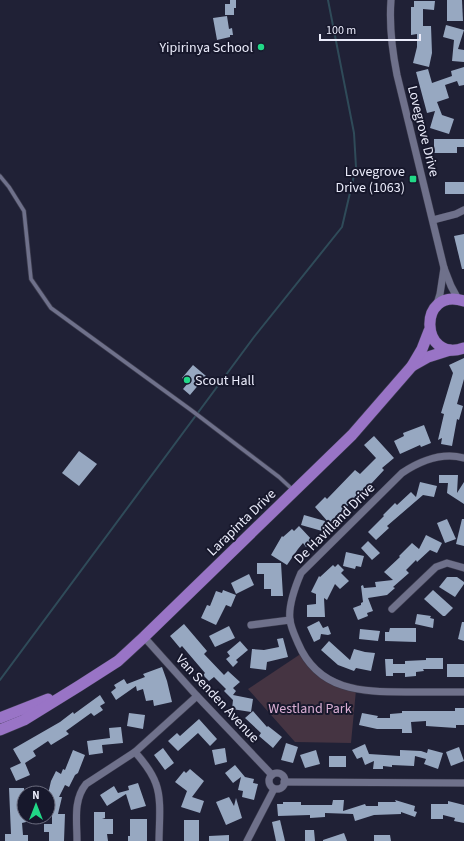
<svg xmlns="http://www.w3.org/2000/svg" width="464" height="841" font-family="'Source Sans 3',sans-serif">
  <rect width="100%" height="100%" fill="#202136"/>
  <polygon fill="#453442" points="302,653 312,667 356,690 351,743 295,742 248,689"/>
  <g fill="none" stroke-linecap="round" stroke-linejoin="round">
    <polyline stroke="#2f4b59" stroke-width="2" points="0,680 254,337 342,227 356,167 354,133 328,0"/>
  </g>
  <g fill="#97a8c1">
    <polygon points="230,0 236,0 236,8 234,8 234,15 225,15 225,4 230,4"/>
    <polygon points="447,0 462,0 463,21 447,21"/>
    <polygon points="414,1 435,1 434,10 423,9 423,26 431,26 432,53 429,67 413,63 417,47 417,34 411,35 411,7 414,7"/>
    <polygon points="227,16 229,29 232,28 233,35 230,35 230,37 217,40 213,18"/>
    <polygon points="446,25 464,30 458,49 464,50 464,62 452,61 454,40 443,37"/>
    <polygon points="464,67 464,85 459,86 457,81 445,85 449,98 437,102 442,115 454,119 449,134 430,128 435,111 427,113 416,72 428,69 432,83 452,76 451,71"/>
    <polygon points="434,139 464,139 464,147 457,147 457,153 434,153"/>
    <rect x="445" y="182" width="19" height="12"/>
    <polygon points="464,234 464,269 462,269 454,236"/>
    <polygon points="464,358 464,379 457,404 463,406 459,420 457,419 452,446 441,444 442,438 438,440 444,414 441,413 453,373 449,365"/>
    <polygon points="193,365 206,376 190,395 183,389 188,383 182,378"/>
    <polygon points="424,425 431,443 421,447 420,445 400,454 394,441 404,436 403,433"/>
    <polygon points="374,436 394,458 382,468 384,470 370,485 329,523 315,507 325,497 327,499 355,470 360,474 376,458 364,445"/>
    <polygon points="79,451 97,464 79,486 62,473"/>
    <polygon points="439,475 458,475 457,493 464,482 464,504 447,493 448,483 439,483"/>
    <polygon points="420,482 437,486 434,497 423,495 387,526 389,528 376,540 368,532 384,516 383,515 395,503 397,505 411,492 416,497"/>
    <polygon points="304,515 325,521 322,531 301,525"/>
    <polygon points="447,519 456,539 445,543 437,523"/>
    <polygon points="462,519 464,519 464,546 456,544"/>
    <polygon points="299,526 313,541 306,547 303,543 298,549 287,565 271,555 282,536 283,537 292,529 294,531"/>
    <polygon points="426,535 442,543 437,553 430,550 417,562 416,560 406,570 409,573 393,587 395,588 387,595 368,598 373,611 367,613 368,616 358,620 353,608 361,605 361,603 363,602 361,586 363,585 364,588 376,587 375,582 393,580 384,572 400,557 399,556 412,543 419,549"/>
    <polygon points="368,541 380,553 372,560 361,548"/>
    <polygon points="346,552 364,556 361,567 356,566 355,569 343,566"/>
    <polygon points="257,563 281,563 283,596 271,596 271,589 264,589 264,574 257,574"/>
    <polygon points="338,564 344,570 341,573 349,581 340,589 335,584 327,600 324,598 325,617 307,617 307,605 316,604 316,594 311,592 319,576 320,577 333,565 335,567"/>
    <polygon points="249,574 254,585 236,594 231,583"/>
    <polygon points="447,577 457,577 464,582 464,584 455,597 439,587"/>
    <polygon points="223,590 236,595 231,607 226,605 216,625 201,618 207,605 210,606 216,591 222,593"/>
    <polygon points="433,590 453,608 445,616 443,616 424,599"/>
    <polygon points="417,614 431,616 430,618 434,619 433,628 415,624"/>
    <polygon points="319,621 323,628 328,626 331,634 328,635 321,634 320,639 314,642 307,627"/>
    <polygon points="462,622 464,622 464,641 458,639"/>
    <polygon points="184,624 207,651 204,654 224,675 228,671 240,682 233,688 236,691 233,695 253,699 251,712 232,709 233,700 224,691 226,689 214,677 209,681 203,675 205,673 182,646 180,648 170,636"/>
    <polygon points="229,626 235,638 215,647 209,636"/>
    <polygon points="390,628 416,628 416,642 385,641 385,632 389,632"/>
    <polygon points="360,629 380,631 378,641 359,639"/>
    <polygon points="283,638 288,657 267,662 266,670 250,668 252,649 264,650 279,647 277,639"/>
    <polygon points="240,641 248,650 236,660 238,662 233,667 226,659 230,656 227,652"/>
    <polygon points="329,641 350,660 354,649 365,652 375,653 371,671 356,668 354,671 338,665 321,650"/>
    <polygon points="426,658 443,658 443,669 423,669 424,671 416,672 416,676 405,677 405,673 393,673 393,676 386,676 385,659 393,659 393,664 405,664 405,661 426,660"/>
    <rect x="447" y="664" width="17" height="13"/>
    <polygon points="162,667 167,681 172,702 154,706 153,700 146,701 143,689 137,691 136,686 116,700 111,692 116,688 114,685 124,679 127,684 145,677 143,674"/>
    <polygon points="100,695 105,703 100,706 103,710 94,716 91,713 66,731 69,734 51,745 48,741 33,751 36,756 25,763 30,775 16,781 10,768 21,763 13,749 60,722 73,712 74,714"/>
    <polygon points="455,708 464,708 464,725 456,725 456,728 426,726 426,721 411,722 412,733 402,733 402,729 377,729 359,725 362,713 378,716 377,718 390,718 390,714 402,713 402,711 455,711"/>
    <polygon points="253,711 267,727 268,726 282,737 273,748 259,736 261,733 245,718"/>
    <polygon points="129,713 145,715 143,729 127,726"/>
    <polygon points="199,719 217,739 210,746 198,733 178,751 168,741 177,733 180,736"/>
    <polygon points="121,727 123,743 102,745 103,753 89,755 87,741 110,738 109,728"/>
    <polygon points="286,743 298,747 293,763 281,760"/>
    <polygon points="365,744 369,754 400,756 400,750 421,751 427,753 428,749 443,753 438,769 424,764 426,759 415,756 414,766 392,765 392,767 383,766 383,769 373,769 374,761 365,765 362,757 357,759 352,750"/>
    <polygon points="459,747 464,761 451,766 446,752"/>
    <polygon points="163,748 174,763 165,770 154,755"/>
    <polygon points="225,748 227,762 215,765 212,750"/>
    <polygon points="73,750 85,755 78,773 75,775 69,787 65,785 59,797 62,797 58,814 65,814 64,841 49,841 49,832 44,832 44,824 52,824 52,811 48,810 48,794 51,781 56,771 61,774 63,769 65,770"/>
    <polygon points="316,750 320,764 305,768 300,755"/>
    <rect x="329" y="756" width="17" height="11"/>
    <polygon points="235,765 245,777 254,779 253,783 258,784 254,800 242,797 243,791 238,790 241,777 233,783 225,773"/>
    <polygon points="190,769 204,781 192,797 204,801 200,813 181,807 187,791 175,782 184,771 186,773"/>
    <polygon points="138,783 146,806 131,810 126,794 107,806 100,795 114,786 118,793 129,790 128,786"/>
    <polygon points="9,788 24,788 24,803 21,803 22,816 26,817 26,822 22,823 23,835 28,835 28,841 5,841 5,834 11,834"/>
    <polygon points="229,797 234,806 236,798 242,818 226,825 216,802"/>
    <polygon points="333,800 344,800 343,811 365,804 366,806 378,806 378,802 396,802 395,800 415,806 414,811 417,812 415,817 401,812 401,814 374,815 355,821 353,814 325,813 325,817 310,818 310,815 278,816 277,804 283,804 283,802 301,802 301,805 332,805"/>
    <polygon points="448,801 464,805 464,823 454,821 455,818 443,815 443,819 431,819 431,804 448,804"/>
    <polygon points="94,812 105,812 105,818 102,819 113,819 113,834 107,834 108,841 94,841"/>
    <polygon points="130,819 147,819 147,841 128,841 128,836 130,836"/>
    <rect x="184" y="820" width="15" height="21"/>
    <polygon points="280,820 285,841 276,841 272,822"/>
    <polygon points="305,830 314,830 315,841 305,841"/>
    <polygon points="344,833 347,841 323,841 323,840"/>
    <polygon points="229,835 229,841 209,841 209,836"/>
    <polygon points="374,835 390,835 391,841 374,841"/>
  </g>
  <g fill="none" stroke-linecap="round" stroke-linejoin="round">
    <defs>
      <polyline id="service" points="0,176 9,187 24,211 31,279 51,308 191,410 279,477 293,490"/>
      <g id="minor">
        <path d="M391 0C389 26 392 50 397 75L444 268 451 286 458 299"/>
        <polyline points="433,220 456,214 464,210"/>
        <polyline points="436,307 440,294 444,268"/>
        <path d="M464 458C442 452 420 461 402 473L301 573C295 587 288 605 290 620 291 628 295 636 298 643 318 691 362 692 406 692 425 692 445 692 464 692"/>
        <polyline points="392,609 436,567 447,563 464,568"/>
        <polyline points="251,625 290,620"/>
        <polyline points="144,637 197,696 272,775"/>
        <path d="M135 752C143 761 152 772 156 784 162 800 159 824 159 841"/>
        <circle cx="277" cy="781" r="8"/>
        <polyline points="284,782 464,783"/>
        <path d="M77 841C77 821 73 800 86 784L135 752 197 696"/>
        <polyline points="247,841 274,789"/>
      </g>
      <g id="primary">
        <path d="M464 301C417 286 420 364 464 348"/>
        <polyline points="412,366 428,357 450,350"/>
        <polyline points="0,718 48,699"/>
        <polyline points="0,730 24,720 79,686 118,661 144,637 352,435 412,366 422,349 429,331"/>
      </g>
    </defs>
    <use href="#service" stroke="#3c3c4e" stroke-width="5"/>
    <use href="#minor" stroke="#3c3c4e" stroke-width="8"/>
    <use href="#primary" stroke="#3c3c4e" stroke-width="12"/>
    <use href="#service" stroke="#6f718b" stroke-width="3.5"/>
    <use href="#minor" stroke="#6f718b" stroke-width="7"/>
    <use href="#primary" stroke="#9974c6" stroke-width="11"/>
  </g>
  <g fill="#21d887" stroke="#17182c" stroke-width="1.5">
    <circle cx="261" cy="47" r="4"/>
    <rect x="409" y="175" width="8" height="8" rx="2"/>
    <circle cx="187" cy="380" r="4"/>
  </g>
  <g text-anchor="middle" stroke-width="4" stroke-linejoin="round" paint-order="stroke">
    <g font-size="14" fill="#ebecfb" stroke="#17182c" text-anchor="end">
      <text x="253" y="52">Yipirinya School</text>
      <text x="405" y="176">Lovegrove<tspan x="405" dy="16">Drive (1063)</tspan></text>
      <text x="195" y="385" text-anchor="start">Scout Hall</text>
    </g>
    <g font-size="14" fill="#ebecfb" stroke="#17182c">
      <text transform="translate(424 131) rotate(76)" y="5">Lovegrove Drive</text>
      <text transform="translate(241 522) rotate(-44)" y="5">Larapinta Drive</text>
      <text transform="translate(334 523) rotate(-45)" y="5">De Havilland Drive</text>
      <text transform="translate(218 698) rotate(47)" y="5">Van Senden Avenue</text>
    </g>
    <g font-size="14" fill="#dbafd4" stroke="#17182c">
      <text x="310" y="713">Westland Park</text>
    </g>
  </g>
  <g transform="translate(36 805)"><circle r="19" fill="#17182c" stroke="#6c6d7f"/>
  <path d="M0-3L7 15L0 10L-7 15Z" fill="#21d887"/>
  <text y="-6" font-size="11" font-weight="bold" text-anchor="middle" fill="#ebecfb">N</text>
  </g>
  <path d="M320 34v6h100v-6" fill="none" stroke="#ebecfb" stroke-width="2"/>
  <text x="326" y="34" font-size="12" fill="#ebecfb" stroke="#17182c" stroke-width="3" paint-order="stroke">100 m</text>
</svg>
